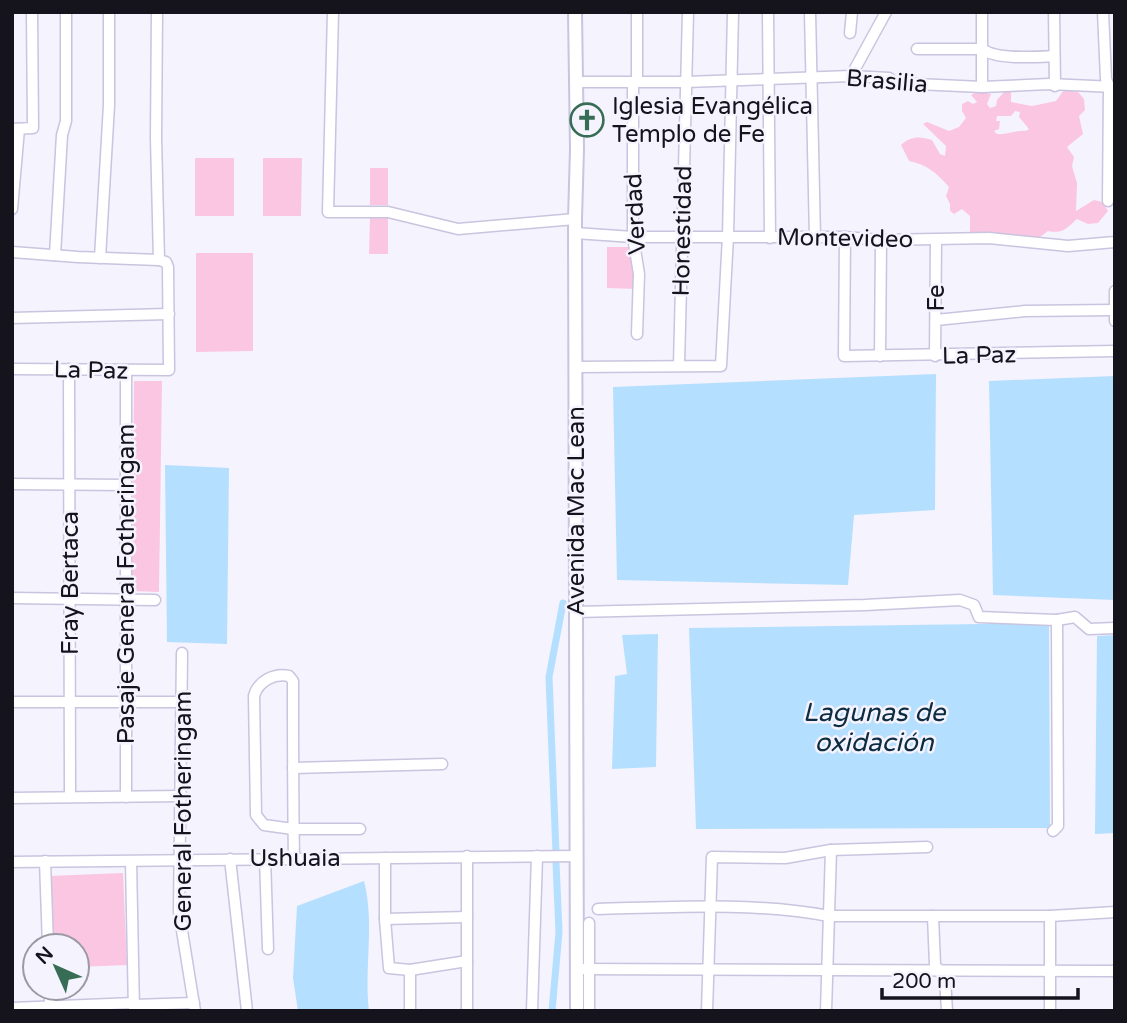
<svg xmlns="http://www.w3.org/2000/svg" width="1127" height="1023" font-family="'Varela Round',sans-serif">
  <rect width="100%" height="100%" fill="#f5f3fe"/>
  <g fill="#fbc6e2" fill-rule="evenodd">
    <path d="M1064 90 1078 92 1084 99 1085 110 1079 116 1083 134 1067 147 1074 157 1072 166 1077 183 1076 211 1094 200 1102 202 1108 211 1098 223 1088 224 1077 219C1066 229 1062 234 1048 231L1036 240 970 235V216L962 209 954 214 950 211V204L946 196 949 187C938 174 926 164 909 161L901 145C910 136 920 136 932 140L940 154 945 156 946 146 923 124 927 122 949 131 959 127 966 118 962 111V104L968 101 973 104 977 102 971 95 978 91 991 94 987 104 990 108 996 106 997 100 1004 92H1011V102L1032 106 1056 101ZM1015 111 1020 112 1019 117 1029 129 1026 131C1015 130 1007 135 997 134L994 131 999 129 1000 121H996L997 116H1011Z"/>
    <rect x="195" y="158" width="39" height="58"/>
    <polygon points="263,158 302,158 301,216 263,216"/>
    <rect x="370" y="168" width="18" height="37"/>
    <polygon points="370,216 388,216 388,254 369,254"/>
    <polygon points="607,247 632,247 636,289 607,288"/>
    <polygon points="196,253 253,253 253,351 196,352"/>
    <polygon points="134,381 162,381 159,592 132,591"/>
    <polygon points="123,873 127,965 77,967 77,946 51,946 49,876"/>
  </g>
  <g fill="#b5dffe">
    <polygon points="936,374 935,510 854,515 848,585 617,580 613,387"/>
    <polygon points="1115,376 1115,600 993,595 989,381"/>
    <polygon points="165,465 229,468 227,644 167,642"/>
    <polygon points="1049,623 1050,828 696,829 689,628"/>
    <polygon points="658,634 656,767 612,769 615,676 627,674 622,635"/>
    <polygon points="1115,635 1115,833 1095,834 1097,636"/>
    <path d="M364 881C375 924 364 967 369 1011H298L293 978 297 906Z"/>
  </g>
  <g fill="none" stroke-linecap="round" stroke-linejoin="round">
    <g stroke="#b5dffe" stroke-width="7">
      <polyline points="556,853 549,677 563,603"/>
      <polyline points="552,1011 559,932 556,863"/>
    </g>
    <defs>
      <g id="minor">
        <polyline points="157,12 156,138 159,260"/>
        <polyline points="333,12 328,212 388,212 458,229 575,219"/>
        <polyline points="637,12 637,80 633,82 633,237 639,274 637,334"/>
        <polyline points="768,12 770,238"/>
        <polyline points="810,12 815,238"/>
        <polyline points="1054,12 1055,86"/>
        <polyline points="1103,12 1106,79 1109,87 1108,201"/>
        <polyline points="850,33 852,12"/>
        <path d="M917 49H982C996 60 1036 57 1054 56"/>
        <polyline points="851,76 886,12"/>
        <polyline points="576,82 685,82 851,76 889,78 895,83 982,87 1049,84 1115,87"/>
        <polyline points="982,87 982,12"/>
        <polyline points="12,129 33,128 32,12"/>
        <polyline points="12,209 19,129"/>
        <polyline points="575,233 633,237 845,237 881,240 989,238 1068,246 1115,242"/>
        <polyline points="845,237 844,356 1115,351"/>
        <polyline points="12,252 78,257 159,260 166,262 168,267 169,370 12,369"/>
        <polyline points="55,255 62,135 66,121 66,12"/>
        <polyline points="100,258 109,105 109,12"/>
        <polyline points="1115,291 1115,321"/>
        <polyline points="12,318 169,314"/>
        <polyline points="936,320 1025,311 1114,310"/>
        <polyline points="880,356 881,240"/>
        <polyline points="935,356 936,240"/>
        <polyline points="679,365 688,12"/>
        <polyline points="575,367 721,366 728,236 733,12"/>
        <polyline points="69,369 70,797"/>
        <polyline points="126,371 126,797"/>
        <polyline points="12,484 127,485"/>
        <polyline points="12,598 155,600"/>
        <polyline points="576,612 865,605 960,600 974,605 979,617 1057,620"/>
        <polyline points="182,653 179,912 195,1011"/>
        <polyline points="12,702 182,702"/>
        <polyline points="293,768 442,764"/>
        <polyline points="12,798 182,796"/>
        <polyline points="1053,831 1058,826 1057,620 1075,617 1089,629 1115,628"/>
        <polyline points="265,858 268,949"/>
        <path d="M294 858C293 799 293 740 293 681L289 676C274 673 258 681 254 696L256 815 264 825 293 829H360"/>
        <polyline points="385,858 385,919 389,968 410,970 467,961"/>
        <polyline points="230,859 247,1011"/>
        <polyline points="45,861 48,946"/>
        <polyline points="12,862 577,856"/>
        <polyline points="131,862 134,1011"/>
        <path d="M598 909C674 907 753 902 829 916H1050L1115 912"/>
        <polyline points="933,916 935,965 945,978 947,1011"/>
        <polyline points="1050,916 1050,1011"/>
        <polyline points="385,919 467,917"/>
        <polyline points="589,923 589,1011"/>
        <polyline points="577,969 1115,971"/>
        <polyline points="410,970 410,1011"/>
        <polyline points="50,988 50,1001 54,1010"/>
        <polyline points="134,1005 194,1003"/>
        <polyline points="12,1008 134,1003"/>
        <polyline points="467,1011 467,856"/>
        <polyline points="532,1011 537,856"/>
        <polyline points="707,1011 712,857 785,858 831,850 927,847"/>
        <polyline points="826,1011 831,850"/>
      </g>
      <polyline id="major" points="575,12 577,149 575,219 577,1011"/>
    </defs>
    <use href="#minor" stroke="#c9c4df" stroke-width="13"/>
    <use href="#major" stroke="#c9c4df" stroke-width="16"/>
    <use href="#minor" stroke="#fff" stroke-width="10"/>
    <use href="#major" stroke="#fff" stroke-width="12"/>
  </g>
  <defs>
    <symbol id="church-ring" viewBox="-11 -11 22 22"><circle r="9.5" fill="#f5f3fe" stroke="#366d54" stroke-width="1.5"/><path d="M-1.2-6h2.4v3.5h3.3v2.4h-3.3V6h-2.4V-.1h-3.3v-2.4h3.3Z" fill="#366d54"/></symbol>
  </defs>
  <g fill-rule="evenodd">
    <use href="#church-ring" x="568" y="101" width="38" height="38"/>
  </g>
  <g text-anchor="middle" stroke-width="5" stroke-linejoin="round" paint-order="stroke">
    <g font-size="24" fill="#15131c" stroke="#f5f3fe">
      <text transform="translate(887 81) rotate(5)" y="8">Brasilia</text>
      <text transform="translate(635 214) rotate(-93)" y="8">Verdad</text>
      <text transform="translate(682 231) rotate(-89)" y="8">Honestidad</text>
      <text transform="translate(845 238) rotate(1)" y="8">Montevideo</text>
      <text transform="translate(936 298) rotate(-90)" y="8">Fe</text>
      <text transform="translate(979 355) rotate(-1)" y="8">La Paz</text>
      <text transform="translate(91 370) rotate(1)" y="8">La Paz</text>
      <text transform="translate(576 511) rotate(-90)" y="8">Avenida Mac Lean</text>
      <text transform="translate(70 583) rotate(-90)" y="8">Fray Bertaca</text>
      <text transform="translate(126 584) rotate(-90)" y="8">Pasaje General Fotheringam</text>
      <text transform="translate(183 811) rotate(-90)" y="8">General Fotheringam</text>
      <text x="295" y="866">Ushuaia</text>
    </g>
    <g font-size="24" fill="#15131c" stroke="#f5f3fe" text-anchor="start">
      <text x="612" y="114">Iglesia Evangélica<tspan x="612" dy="28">Templo de Fe</tspan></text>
    </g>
    <g font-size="26" font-style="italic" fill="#0c2c41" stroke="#f5f3fe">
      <text x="874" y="721">Lagunas de<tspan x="874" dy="30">oxidación</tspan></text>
    </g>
  </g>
  <rect width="1127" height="1023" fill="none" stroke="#15131c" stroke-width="28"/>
  <g transform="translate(56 967) rotate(315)"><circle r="33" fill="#f5f3fe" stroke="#9b99a4" stroke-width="2"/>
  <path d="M0-5L12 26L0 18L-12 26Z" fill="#366d54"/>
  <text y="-10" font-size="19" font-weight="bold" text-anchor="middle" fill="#15131c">N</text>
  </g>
  <path d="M882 988v10h196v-10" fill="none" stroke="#15131c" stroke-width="3.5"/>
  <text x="892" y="988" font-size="21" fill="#15131c" stroke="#f5f3fe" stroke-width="5" paint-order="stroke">200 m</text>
</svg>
